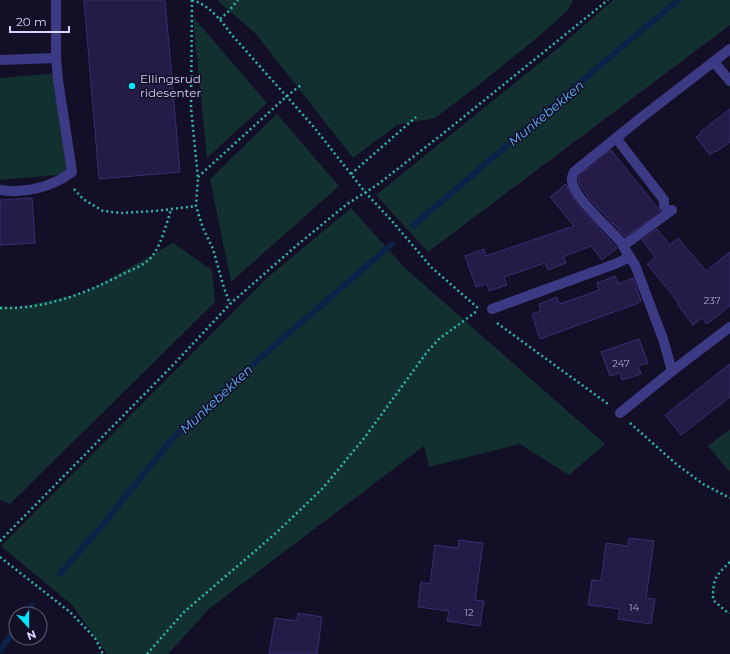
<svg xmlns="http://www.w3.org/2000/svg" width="730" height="654" font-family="Montserrat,sans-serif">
  <rect width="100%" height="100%" fill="#130f26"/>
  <g fill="#12302f">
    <polygon points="217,0 573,0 569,9 544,32 475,88 435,118 397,125 353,158 256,34"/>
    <polygon points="613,0 730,0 730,25 428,252 376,195 558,48"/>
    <polygon points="193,17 267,103 207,158"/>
    <polygon points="59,73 68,174 0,180 0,78"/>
    <polygon points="277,114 339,186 231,282 210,179"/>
    <polygon points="351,208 405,268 605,444 569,475 520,444 429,467 424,446 210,608 168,654 107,654 72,605 1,546 267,278"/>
    <polygon points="173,243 212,270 215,302 10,504 0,500 0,306 17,308 86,292"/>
    <polygon points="730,429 730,472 708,446"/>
  </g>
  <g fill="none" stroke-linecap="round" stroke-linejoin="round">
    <g stroke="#0c2248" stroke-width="6">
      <polyline points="413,226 631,39 679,0"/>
      <polyline points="60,574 105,522 173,438 260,358 392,244"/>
      <polyline points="26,614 32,606"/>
      <polyline points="0,650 16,628"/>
    </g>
  </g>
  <g fill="#241b47" stroke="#3b2d73">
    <polygon points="84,0 165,0 180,172 99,179"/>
    <polygon points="730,109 730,142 716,152 715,151 710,155 696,137 701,134 700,132"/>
    <polygon points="611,150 660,211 625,237 612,222 614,225 590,200 580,185 578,179 579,176"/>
    <polygon points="566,184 569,191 580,208 617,248 602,260 591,246 563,257 566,263 548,270 545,263 504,277 507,285 489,291 487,284 476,287 465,256 484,249 486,256 574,226 550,197"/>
    <polygon points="32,198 35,243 0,245 0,200"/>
    <polygon points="657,229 670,245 678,238 706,271 730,252 730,306 707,324 702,318 693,325 677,304 679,303 647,264 655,257 642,240"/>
    <polygon points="615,276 618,284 633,278 641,301 636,304 540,339 532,314 541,311 539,304 557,297 559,304 583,296 599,290 597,283"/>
    <polygon points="639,339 648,363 638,366 641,374 622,380 620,373 610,376 601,352"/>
    <polygon points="730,364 730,397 681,435 665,415"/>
    <polygon points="629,538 654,541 646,598 655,599 651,624 618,619 620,609 588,605 592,580 601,581 606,543 628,546"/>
    <polygon points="459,540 483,543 475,600 484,601 480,626 447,621 449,611 418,607 421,582 430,584 435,545 458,548"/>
    <polygon points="298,613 322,617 317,654 269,654 275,618 297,621"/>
  </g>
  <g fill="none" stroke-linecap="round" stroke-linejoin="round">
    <g stroke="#2fb8b0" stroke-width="2.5" stroke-dasharray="2 3" stroke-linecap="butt">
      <path d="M192 0C209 5 221 20 231 34L313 126 365 192 392 221 431 267 478 308"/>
      <polyline points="192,0 191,108 198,178 196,206 203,228 213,249 224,288 230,304"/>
      <polyline points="220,19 228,12 238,0"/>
      <polyline points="351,174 416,117"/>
      <polyline points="198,177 287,96 301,85"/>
      <polyline points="74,189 83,199 103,211 121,213 155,211 196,206"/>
      <path d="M0 308C47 309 84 294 125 273 134 269 147 264 153 255 162 242 166 225 171 210"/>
      <polyline points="497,323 608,404"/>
      <polyline points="630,423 675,463 703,484 730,498"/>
      <polyline points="0,541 175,363 230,304 296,246 347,204 377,185 445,132 608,0"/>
      <polyline points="0,557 70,612 95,638 103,654"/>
      <path d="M730 562C715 576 713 579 713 600L727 612 730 613"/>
      <polyline points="147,654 184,612 276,533 323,488 365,437 427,352 439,339 477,311"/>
    </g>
    <g stroke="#3d3a85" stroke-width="10">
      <polyline points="0,60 56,58"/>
      <polyline points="714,62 730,81"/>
      <polyline points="616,138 664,200 664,206 668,212"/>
      <path d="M0 190C25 194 52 187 72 172L58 80 56 58V0"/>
      <polyline points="623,246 672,210"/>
      <path d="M630 257C626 252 624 246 620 241 608 227 574 198 572 181 571 177 573 175 574 172L642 117 730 49"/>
      <polyline points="492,309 615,264 630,257 635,265 663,339 672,371"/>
      <polyline points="620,413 672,371 730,327"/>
    </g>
  </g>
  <circle fill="#00e5ff" stroke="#130f26" stroke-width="1.5" cx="132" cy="86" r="4"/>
  <g text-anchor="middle" stroke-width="3" stroke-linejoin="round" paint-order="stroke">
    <g font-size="10" fill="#aca6d1">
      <text x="712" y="304">237</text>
      <text x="621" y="367">247</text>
      <text x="634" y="611">14</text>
      <text x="469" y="616">12</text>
    </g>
    <g font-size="12" fill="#d9d4ff" stroke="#130f26" text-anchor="start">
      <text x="140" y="83">Ellingsrud<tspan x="140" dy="14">ridesenter</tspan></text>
    </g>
    <g font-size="13" font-style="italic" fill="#62b6ff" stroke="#130f26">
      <text transform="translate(546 113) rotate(-40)" y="5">Munkebekken</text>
      <text transform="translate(216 399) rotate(-43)" y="5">Munkebekken</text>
    </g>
  </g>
  <g transform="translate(28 626) rotate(159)"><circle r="19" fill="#130f26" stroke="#625e7d"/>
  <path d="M0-3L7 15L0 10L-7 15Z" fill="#00e5ff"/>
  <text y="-6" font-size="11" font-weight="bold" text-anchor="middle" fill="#d9d4ff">N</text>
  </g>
  <path d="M10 26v6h59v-6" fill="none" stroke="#d9d4ff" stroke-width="2"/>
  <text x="16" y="26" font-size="12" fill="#d9d4ff" stroke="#130f26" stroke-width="3" paint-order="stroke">20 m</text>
</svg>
